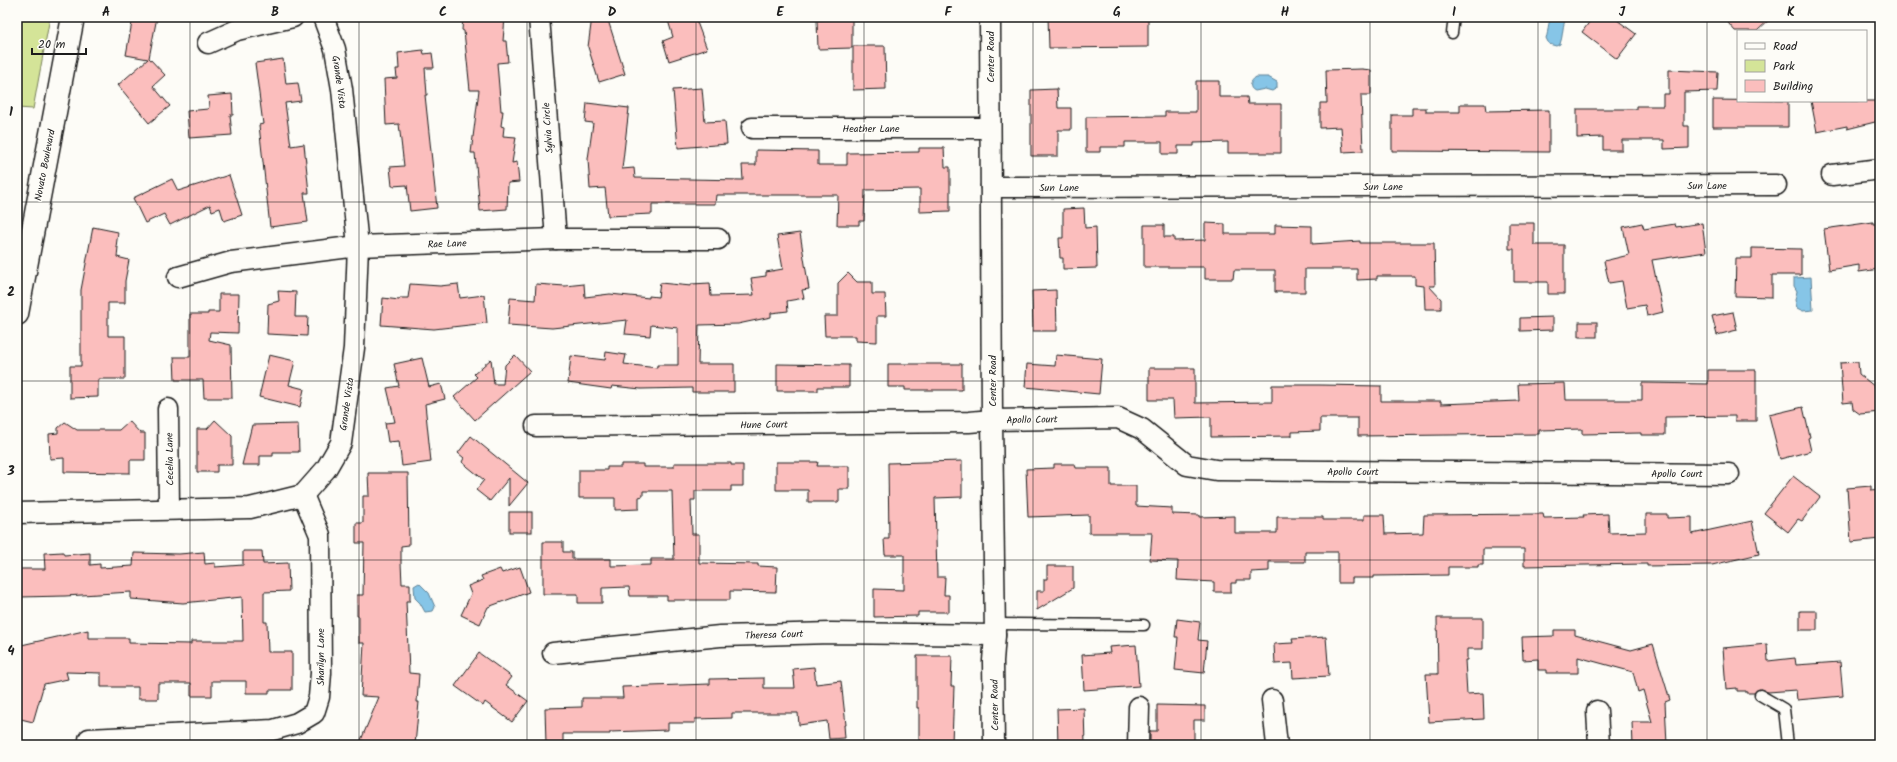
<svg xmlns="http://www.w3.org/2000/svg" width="1897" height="762" font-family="Kalam,sans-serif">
  <rect width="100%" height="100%" fill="#fdfcf7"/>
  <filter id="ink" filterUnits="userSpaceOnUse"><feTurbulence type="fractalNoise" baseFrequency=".025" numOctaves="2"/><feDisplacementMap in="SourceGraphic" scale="8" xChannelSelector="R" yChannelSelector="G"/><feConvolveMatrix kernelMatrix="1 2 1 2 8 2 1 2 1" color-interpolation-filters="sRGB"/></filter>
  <g filter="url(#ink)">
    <polygon fill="#d4e498" stroke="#78805a" points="17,17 50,17 33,109 17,108"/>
    <g fill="#86c5e7" stroke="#5c8196">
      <path d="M1552 17H1564L1565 20C1562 29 1563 36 1560 44L1556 46 1549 44 1546 38C1549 31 1547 23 1552 17Z"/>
      <path d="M1256 77H1268L1277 82V88L1272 91 1265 89 1255 91C1248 88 1250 81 1256 77Z"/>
      <polygon points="1811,277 1813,310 1803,311 1797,308 1795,300 1797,291 1794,286 1794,278"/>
      <polygon points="419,583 429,593 435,607 433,611 425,612 420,603 415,598 414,586"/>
    </g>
    <g fill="#fbbebd" stroke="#1c1c1c">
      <polygon points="133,17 157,17 149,58 165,75 153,86 170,106 149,123 118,85 148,59 126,55"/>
      <polygon points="463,17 505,17 503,41 506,41 508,62 497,63 501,111 503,111 501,126 504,127 503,136 516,137 512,163 517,162 519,182 508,183 507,209 480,211 475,153 471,153 479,90 470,90 464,31 462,30"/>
      <polygon points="592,17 607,17 625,74 599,82 588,47"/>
      <polygon points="667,17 695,17 707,49 669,61 663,41 673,37"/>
      <polygon points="1048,17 1148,17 1148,47 1049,48"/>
      <polygon points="1593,17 1613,17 1636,34 1617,59 1582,32"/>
      <polygon points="1723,17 1772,17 1757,31 1735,31"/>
      <polygon points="852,19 852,48 818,49 817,20"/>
      <polygon points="853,46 885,46 886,89 853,90"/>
      <polygon points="423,50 424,54 432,53 434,68 425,68 427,95 425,95 437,208 410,211 407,185 392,186 390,167 404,166 399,124 386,125 384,79 397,78 396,69 399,69 398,53"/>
      <polygon points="283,59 286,84 298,83 301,101 285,103 291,146 304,144 309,193 304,193 308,222 270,227 259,125 263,124 255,63"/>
      <polygon points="1362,69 1371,70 1371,95 1361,95 1363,151 1343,152 1341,127 1320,128 1320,103 1327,103 1326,70"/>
      <polygon points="1669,70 1718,72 1717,91 1684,92 1684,126 1689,126 1689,148 1664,149 1664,140 1622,140 1622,150 1603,150 1603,137 1577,138 1577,109 1636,109 1636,106 1663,106 1663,94 1669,94"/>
      <polygon points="1196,81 1219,81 1219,97 1247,97 1248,104 1281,104 1281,153 1228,153 1228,142 1194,143 1194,146 1178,146 1178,154 1162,154 1162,142 1125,142 1125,147 1100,147 1100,152 1086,152 1086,117 1165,116 1165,112 1196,112"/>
      <polygon points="702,88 705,122 725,121 727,144 678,148 673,90"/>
      <polygon points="1057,89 1058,108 1071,108 1071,130 1058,130 1058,156 1031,156 1031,90"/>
      <polygon points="232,94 233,115 230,115 232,135 189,138 187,111 208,109 209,107 208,96"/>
      <polygon points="1713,100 1788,101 1788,127 1713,127"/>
      <polygon points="1811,101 1875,101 1879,121 1847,129 1847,126 1817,132"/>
      <polygon points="587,103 629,108 622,169 634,168 635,178 743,180 742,165 756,165 756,150 818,151 818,165 847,165 847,153 919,152 919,148 944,148 945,167 950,167 950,211 920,212 920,189 865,190 864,221 859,221 859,225 837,225 838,195 716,195 715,204 652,204 652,214 608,216 605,188 590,189 588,159 593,123 585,122"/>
      <polygon points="1460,104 1485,104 1486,111 1549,110 1549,152 1392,151 1392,115 1412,115 1412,108 1426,108 1426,112 1460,112"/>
      <polygon points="229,175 242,215 224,221 220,208 212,211 210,205 170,225 164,214 145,223 133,198 172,179 178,191"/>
      <polygon points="1084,208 1085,228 1096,227 1097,268 1063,269 1063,258 1060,258 1059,238 1063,238 1063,209"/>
      <polygon points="1873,222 1873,224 1879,224 1880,231 1880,256 1877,257 1879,269 1859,272 1859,265 1829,270 1824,229"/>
      <polygon points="1205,223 1225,224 1225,234 1275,234 1275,225 1312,226 1312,244 1360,241 1360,243 1434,243 1435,286 1429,286 1441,299 1441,309 1425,309 1424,286 1415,285 1415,276 1377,276 1377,279 1357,280 1357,269 1305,269 1305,292 1275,292 1275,270 1234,270 1233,279 1205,279 1205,267 1144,267 1144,225 1164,225 1164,237 1174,237 1174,241 1205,240"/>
      <polygon points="1509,223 1534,223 1534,245 1564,245 1564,294 1548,294 1548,282 1514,282 1514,249 1509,249"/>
      <polygon points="1642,223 1644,229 1675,224 1676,227 1702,223 1706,252 1652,260 1663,312 1647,316 1645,305 1627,308 1622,281 1609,283 1604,261 1629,255 1623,227"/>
      <polygon points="93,227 118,232 116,247 118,247 117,257 129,260 125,281 125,303 108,303 108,336 125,336 125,379 98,379 98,397 70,398 70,366 81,366 81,290"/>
      <polygon points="800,233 809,289 802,290 804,298 787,301 788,311 771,313 771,317 738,324 699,325 698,364 734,364 734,392 692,392 692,388 641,389 612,386 611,389 568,383 571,356 605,360 606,352 626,355 624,364 657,368 657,365 678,365 678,328 651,325 650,336 625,334 627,320 552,328 508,325 510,298 535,300 536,284 565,286 584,284 585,297 610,294 649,298 649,296 658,297 660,283 691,286 691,284 710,283 711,296 754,295 751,278 766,276 766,272 783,269 777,236"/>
      <polygon points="1752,248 1801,249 1801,275 1772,275 1772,297 1735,296 1736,258 1752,258"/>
      <polygon points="848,273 857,282 872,282 872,294 885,294 886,316 877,316 877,342 856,341 856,336 825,336 824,316 838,316 838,283"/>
      <polygon points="410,284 440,286 458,284 460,298 484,295 487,323 434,329 381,325 383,298 399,300 400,298 408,298"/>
      <polygon points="1056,290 1057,331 1033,331 1032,291"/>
      <polygon points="278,291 296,292 295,317 308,317 307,336 267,334 268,304 279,301"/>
      <polygon points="219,294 239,294 238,333 210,332 209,340 231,345 232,398 204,398 203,380 175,380 174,357 190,357 190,314 208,314 208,312 219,312"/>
      <polygon points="1733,312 1737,330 1717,335 1712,316"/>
      <polygon points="1553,317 1553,330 1520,331 1520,318"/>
      <rect x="1579" y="322" width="18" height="15"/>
      <polygon points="269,355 295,361 289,385 304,389 300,407 259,397"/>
      <polygon points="515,355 530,371 475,420 454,397 477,377 474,374 491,359 494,384 503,384 505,365"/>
      <polygon points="1056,355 1102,359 1099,394 1025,387 1027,364 1055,366"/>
      <polygon points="422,358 429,387 441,384 445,399 425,404 431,462 402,466 399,441 388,442 385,423 395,422 387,388 399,386 394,364"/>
      <polygon points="1858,362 1859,374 1880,391 1880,412 1860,414 1853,409 1852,402 1843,403 1840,363"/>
      <polygon points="777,364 849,365 849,387 818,387 818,391 777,391"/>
      <polygon points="888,364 962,364 962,390 905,390 905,387 888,387"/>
      <polygon points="1149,368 1195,368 1195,403 1272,402 1272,385 1320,385 1381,386 1381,401 1441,401 1441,404 1519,401 1518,384 1565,383 1566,400 1642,400 1642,383 1708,384 1708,370 1756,370 1756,421 1735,421 1735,416 1665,417 1665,435 1641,435 1641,433 1582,434 1582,429 1539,430 1539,434 1358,436 1358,418 1320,418 1320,431 1292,432 1292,436 1211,437 1211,417 1174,418 1173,400 1149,400"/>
      <polygon points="1803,407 1810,437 1808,438 1811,451 1780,459 1769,415"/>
      <polygon points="215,420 232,436 232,465 217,465 217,472 197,472 197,429 207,429"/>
      <polygon points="129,421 140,433 145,433 145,460 130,460 130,473 64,472 64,458 50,459 49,434 58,433 58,428 65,422 77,430 119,430"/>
      <polygon points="298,424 299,452 273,452 273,456 260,456 260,465 242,465 252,425"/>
      <polygon points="471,436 528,483 509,506 509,478 490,501 476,490 484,480 462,462 464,458 458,453"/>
      <polygon points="962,461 962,497 935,498 937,577 945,577 944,595 949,595 949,612 918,612 918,616 874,617 874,589 904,590 904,555 885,555 884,539 889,539 888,463"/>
      <polygon points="776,462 818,462 817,466 849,466 849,489 839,489 839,502 808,502 808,490 776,490"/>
      <polygon points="674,463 731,463 731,465 743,465 743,486 731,486 731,491 695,491 695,500 691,500 692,534 699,534 699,563 758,564 758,566 777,567 776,592 730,591 730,600 667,600 667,596 630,596 629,587 602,588 602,603 578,603 578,594 543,594 543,542 563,542 563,552 572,552 572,559 611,559 611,566 651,565 651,559 674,559 672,491 643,491 643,496 639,497 639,509 615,510 615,498 579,498 579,470 607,470 607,467 621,467 621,464 643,464 643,467 674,467"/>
      <polygon points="1054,464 1075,464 1076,468 1111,468 1111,486 1136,486 1136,506 1172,508 1172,514 1199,515 1199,517 1235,516 1235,533 1277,533 1277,517 1323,517 1323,520 1364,520 1364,515 1384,515 1385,534 1423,533 1424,515 1543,514 1544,518 1584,517 1583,515 1608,514 1609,533 1646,532 1646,514 1667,514 1667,518 1692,517 1692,534 1752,521 1759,554 1712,565 1647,566 1647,564 1524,566 1524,549 1483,549 1483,565 1478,565 1478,567 1448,567 1448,575 1374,576 1374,578 1352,578 1352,583 1338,583 1338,552 1305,552 1305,562 1269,562 1269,571 1251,572 1251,580 1236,580 1236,583 1231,583 1231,592 1214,592 1214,582 1177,580 1178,561 1150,560 1152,533 1089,533 1089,515 1028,517 1026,469 1054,468"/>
      <polygon points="368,473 408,473 409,545 401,546 401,563 402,584 410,584 410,601 406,601 409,673 419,674 417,702 419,702 415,745 373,745 361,740 379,697 361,696 364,643 359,643 359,616 357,616 357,595 363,595 364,543 356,543 356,523 363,523 363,496 369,496"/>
      <polygon points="1793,476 1820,497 1802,521 1798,519 1788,532 1764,513"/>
      <polygon points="1871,486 1871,490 1880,489 1880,539 1851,542 1847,488"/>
      <rect x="509" y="512" width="23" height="20"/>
      <polygon points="243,551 262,551 263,564 288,563 289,591 264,592 264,622 267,622 268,652 292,652 292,690 269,690 269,693 246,693 246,681 212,681 212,696 191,696 191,683 158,683 158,699 138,699 138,687 101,687 101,673 66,672 68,679 44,684 33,722 17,718 17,646 88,630 88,638 129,638 129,643 191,644 191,641 243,641 242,597 183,603 131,599 131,592 65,596 20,597 19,569 45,569 44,553 63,552 64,555 90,553 90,565 100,564 100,568 133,566 134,553 179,554 204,552 205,564 215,563 215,567 243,565"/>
      <polygon points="1047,566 1073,566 1073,588 1037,610 1037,591 1044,591 1044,579 1047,579"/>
      <polygon points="520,567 529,592 488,607 480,624 461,615 471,594 468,586 483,580 481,576 500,569 502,573"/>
      <rect x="1800" y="611" width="17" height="19"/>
      <polygon points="1437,618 1483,618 1483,649 1467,649 1467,660 1465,660 1467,694 1483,693 1484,719 1429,722 1426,674 1438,674"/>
      <polygon points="1177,619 1200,622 1198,640 1207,641 1204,673 1175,670 1178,637 1175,637"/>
      <polygon points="1554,630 1575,630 1575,635 1631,650 1653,644 1670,700 1665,702 1667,745 1633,745 1632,722 1652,722 1643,690 1638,692 1633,672 1578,657 1578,673 1547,673 1547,670 1538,670 1538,659 1523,660 1522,637 1554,636"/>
      <polygon points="1326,637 1329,676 1293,678 1292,663 1275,664 1274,644 1293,643 1292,639"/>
      <polygon points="1767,644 1768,661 1795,658 1796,665 1840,662 1843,696 1797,700 1796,690 1768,692 1760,689 1754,693 1746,693 1746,691 1737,691 1737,688 1726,689 1723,648"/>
      <polygon points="1136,645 1139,686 1084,690 1082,655 1110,653 1109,647"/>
      <polygon points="479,653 512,677 506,685 528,701 512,722 485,702 483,706 455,686"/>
      <polygon points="917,656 952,656 951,686 954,686 952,743 949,743 949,745 919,745 919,708 917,708"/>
      <polygon points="814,667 816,684 841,681 846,725 844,725 845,738 829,739 827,721 799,725 798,713 732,713 732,718 695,719 695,723 668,723 668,730 610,732 610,734 563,734 563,745 546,745 545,708 582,707 582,698 623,698 622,687 710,684 710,679 764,678 764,688 795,688 793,669"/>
      <polygon points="1157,705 1205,706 1205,720 1194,720 1194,745 1150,745 1150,731 1157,731"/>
      <polygon points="1084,708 1085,745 1058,745 1057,709"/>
    </g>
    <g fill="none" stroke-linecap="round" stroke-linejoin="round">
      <defs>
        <g id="lane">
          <polyline points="1452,33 1454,17"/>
          <polyline points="995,624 1144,625"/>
          <polyline points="1760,695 1784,709 1788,745"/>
        </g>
        <g id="street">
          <polyline points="539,17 556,239"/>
          <polyline points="990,17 992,420 995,635 993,661 994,745"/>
          <polyline points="208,43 237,30 293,17"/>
          <polyline points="752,128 990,128"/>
          <polyline points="1832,175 1880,169"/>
          <polyline points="991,187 1776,185"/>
          <polyline points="178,277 231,262 358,246 556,239 718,239"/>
          <polyline points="168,409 169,509"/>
          <polyline points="536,426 969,422 992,420 1118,418 1142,429 1187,465 1216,470 1729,474"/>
          <polyline points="17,513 250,508 303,495 326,469 341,443 354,348 358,246 342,89 335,49 323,17"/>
          <polyline points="553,653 720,636 831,633 995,635"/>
          <polyline points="1272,700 1277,745"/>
          <polyline points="1597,711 1599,745"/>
          <polyline points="89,739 273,730 297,723 314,713 319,697 321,673 320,535 303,495"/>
          <polyline points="1138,745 1139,707"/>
        </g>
        <polyline id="secondary" points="17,314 73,17"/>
      </defs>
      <use href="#lane" stroke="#1c1c1c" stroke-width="13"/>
      <use href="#street" stroke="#1c1c1c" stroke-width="23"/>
      <use href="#secondary" stroke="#1c1c1c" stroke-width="25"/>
      <use href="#lane" stroke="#fdfcf7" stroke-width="10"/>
      <use href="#street" stroke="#fdfcf7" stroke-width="20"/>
      <use href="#secondary" stroke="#fdfcf7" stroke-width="22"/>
    </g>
  </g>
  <path fill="none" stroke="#1c1c1c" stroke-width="1" stroke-opacity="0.55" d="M190 17V745M359 17V745M527 17V745M696 17V745M864 17V745M1033 17V745M1201 17V745M1370 17V745M1538 17V745M1707 17V745M17 202H1880M17 381H1880M17 560H1880"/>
  <g text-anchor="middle" stroke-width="3" stroke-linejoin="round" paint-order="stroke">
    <g font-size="10" fill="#1c1c1c" stroke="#fdfcf7">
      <text transform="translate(990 57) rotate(-90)" y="4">Center Road</text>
      <text transform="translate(340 82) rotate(82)" y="4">Grande Vista</text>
      <text transform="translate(547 128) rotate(-94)" y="4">Sylvia Circle</text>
      <text x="871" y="132">Heather Lane</text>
      <text transform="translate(44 165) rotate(-79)" y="4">Novato Boulevard</text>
      <text x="1707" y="189">Sun Lane</text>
      <text x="1383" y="190">Sun Lane</text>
      <text x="1059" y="191">Sun Lane</text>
      <text transform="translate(447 243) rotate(-2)" y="4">Rae Lane</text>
      <text transform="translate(992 381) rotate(-90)" y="4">Center Road</text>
      <text transform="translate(346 404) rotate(-82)" y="4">Grande Vista</text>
      <text transform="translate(1032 419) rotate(-1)" y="4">Apollo Court</text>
      <text transform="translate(764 424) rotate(-1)" y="4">Hune Court</text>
      <text transform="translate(169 459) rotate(-91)" y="4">Cecelia Lane</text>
      <text x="1353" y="475">Apollo Court</text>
      <text x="1677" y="477">Apollo Court</text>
      <text transform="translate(774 634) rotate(-2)" y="4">Theresa Court</text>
      <text transform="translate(320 657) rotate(-90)" y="4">Sharilyn Lane</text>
      <text transform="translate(994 705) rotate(-91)" y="4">Center Road</text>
    </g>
  </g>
  <rect width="1897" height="762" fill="none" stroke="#fdfcf7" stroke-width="44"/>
  <rect x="1737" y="30" width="130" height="72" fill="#fdfcf7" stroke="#a3a29f"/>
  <rect x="1745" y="43" width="20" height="6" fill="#fdfcf7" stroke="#a3a29f"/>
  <text x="1773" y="50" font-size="12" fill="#1c1c1c">Road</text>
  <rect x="1745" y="60" width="20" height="12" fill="#d4e498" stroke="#a3a29f"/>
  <text x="1773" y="70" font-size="12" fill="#1c1c1c">Park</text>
  <rect x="1745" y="80" width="20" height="12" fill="#fbbebd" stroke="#a3a29f"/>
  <text x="1773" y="90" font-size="12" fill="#1c1c1c">Building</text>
  <path d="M32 48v6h54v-6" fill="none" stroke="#1c1c1c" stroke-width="2"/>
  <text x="38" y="48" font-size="12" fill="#1c1c1c" stroke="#fdfcf7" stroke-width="3" paint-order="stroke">20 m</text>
  <rect x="22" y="22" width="1853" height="718" fill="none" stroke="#1c1c1c" stroke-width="1.5"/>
  <g font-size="13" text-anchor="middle" font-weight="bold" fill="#1c1c1c">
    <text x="106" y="16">A</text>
    <text x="275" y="16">B</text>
    <text x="443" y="16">C</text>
    <text x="612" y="16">D</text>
    <text x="780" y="16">E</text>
    <text x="948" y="16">F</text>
    <text x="1117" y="16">G</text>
    <text x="1285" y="16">H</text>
    <text x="1454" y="16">I</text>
    <text x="1622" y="16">J</text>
    <text x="1791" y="16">K</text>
    <text x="11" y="116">1</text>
    <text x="11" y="296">2</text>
    <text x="11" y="475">3</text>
    <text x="11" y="655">4</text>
  </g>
</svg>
